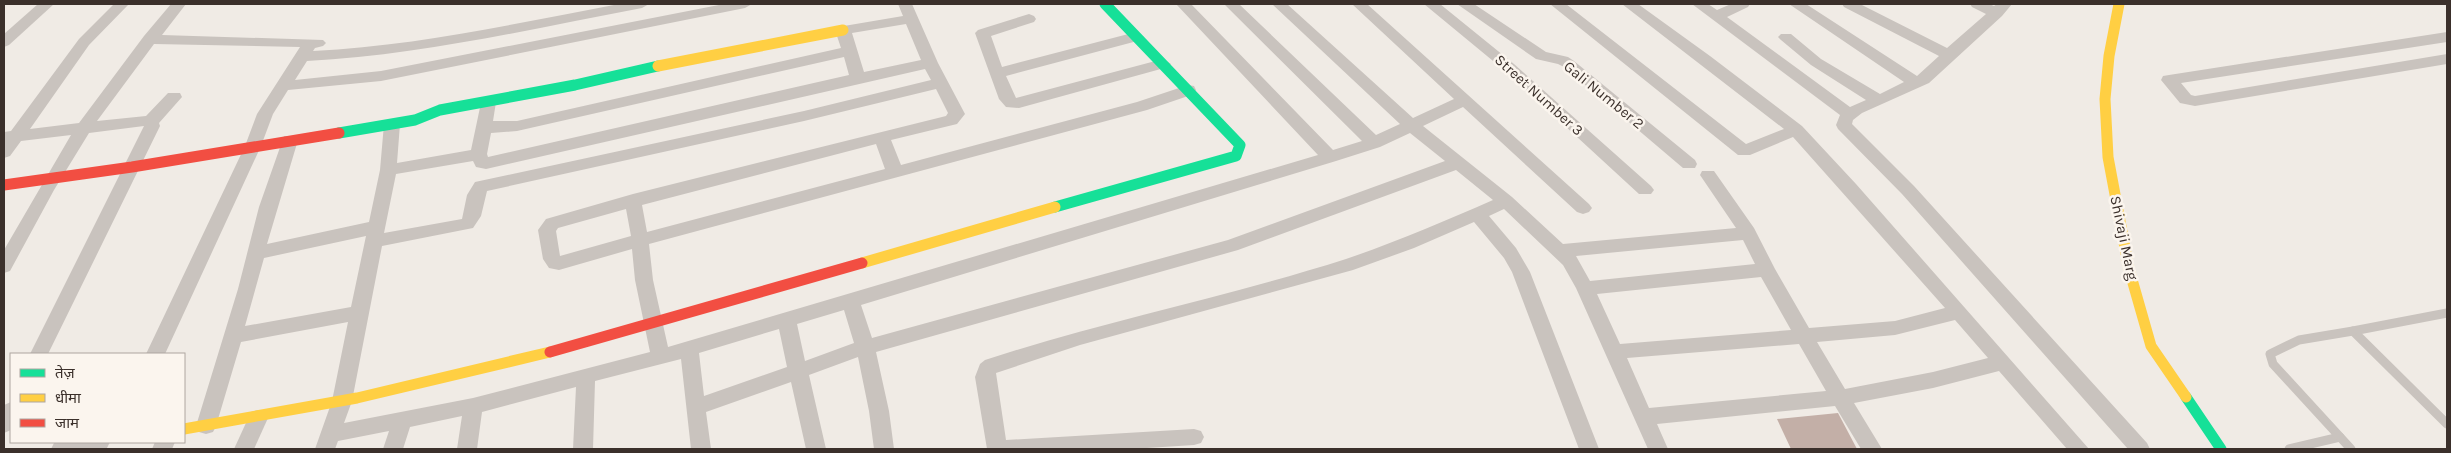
<svg xmlns="http://www.w3.org/2000/svg" width="2451" height="453" font-family="Karla,'Noto Sans Devanagari',sans-serif">
  <rect width="100%" height="100%" fill="#f0ebe5"/>
  <polygon fill="#c3afa7" points="1838,413 1857,449 1791,449 1777,419"/>
  <g fill="none" stroke-linecap="round" stroke-linejoin="round">
    <g stroke="#c9c3be" stroke-width="9">
      <polyline points="2447,313 2353,331 2447,424"/>
      <polyline points="2289,449 2340,437"/>
      <polyline points="2351,449 2273,364 2270,354 2299,340 2353,331"/>
    </g>
    <g fill="#c9c3be" fill-rule="evenodd">
      <polygon points="38,4 54,4 9,45 4,47 4,34"/>
      <path d="M114 4H129L89 45 30 129 79 123 144 36 171 4H186L162 35 323 40 326 43 323 46 315 48 313 51C416 46 518 23 619 4H649L642 8C531 29 420 55 307 61L295 80 381 71 724 4H752L745 8 381 81 288 90 273 114 261 146 165 354H146L245 146 257 114 300 47 154 44 97 121 146 116 168 93H180L182 97 159 123 160 126 48 354H30L144 126 89 133 54 190 10 271 4 273V250L71 135 21 141 10 156 4 158V132L11 131 79 39Z"/>
      <path d="M898 4H912L938 63 965 114 957 124 891 140 901 165 1137 102 1188 85 1194 86 1196 90 1194 94 1147 110 649 244 653 280 668 347 1318 155 1176 4H1191L1333 150 1362 141 1224 4H1239L1376 135 1400 124 1272 4H1287L1413 118 1454 99 1352 4H1367L1589 204 1592 208 1589 212 1583 214 1577 212 1463 107 1423 126 1512 197 1563 244 1736 228 1700 175 1702 171H1714L1754 228 1775 269 1809 328 1895 321 1945 308 1793 137 1750 155H1738L1550 4H1566L1746 144 1784 129 1622 4H1638L1710 56 1802 126 1856 184 2089 449H2067L1999 371 1933 388 1854 403 1882 449H1861L1835 406 1657 424 1668 449H1648L1576 288 1563 265 1504 209 1489 216 1516 248 1530 272 1599 449H1579L1512 272 1504 258 1474 222 1414 248 1353 270 1080 345 996 373 1006 440 1194 429 1201 431 1204 437 1201 443 1194 445 1131 449H987L975 377 980 364 985 360C1104 321 1227 297 1346 259 1396 242 1445 221 1493 200L1456 170 1238 250 876 352 889 411 894 449H874L869 411 858 357 809 375 826 449H806L791 382 706 412 711 449H691L681 359 595 381 593 449H573L576 387 482 412 477 449H457L462 416 410 427 403 449H383L389 431 338 441 335 449H315L332 401 348 322 241 342 216 426 213 432 206 434 199 432 196 426 238 289 259 207 284 136H296L298 140 267 244 369 222 380 170 384 124 386 120H398L400 124 397 163 471 150 482 98H494L496 102 493 121H517L841 48 835 30 838 27 903 16ZM906 24 921 60 864 72 852 33ZM844 57 849 75 488 157 487 154 491 133 517 131ZM925 69 931 80 804 111 475 182 467 195 462 219 384 233 396 174 473 161 476 167 486 169ZM936 89 948 113 946 116 633 194 546 219 538 230 543 259 549 268 559 270 632 249 635 280 650 352 473 398 344 423 352 401 382 246 473 228 481 216 487 191 804 121ZM1410 133 1445 161 1228 240 872 338 861 305 1336 161 1380 147ZM876 144 885 169 647 232 642 205ZM626 209 631 236 560 256 556 231 558 228ZM366 236 351 307 245 326 264 258ZM1743 240 1755 264 1590 281 1576 256ZM1761 277 1791 330 1620 344 1597 294ZM844 310 854 343 805 361 797 324ZM1955 320 1988 358 1933 372 1845 389 1817 342 1895 335ZM779 329 787 367 704 396 699 353ZM1799 344 1826 391 1649 408 1627 358Z"/>
      <polygon points="1424,4 1440,4 1514,64 1651,186 1654,190 1651,194 1639,194 1504,70"/>
      <polygon points="1457,4 1474,4 1546,52 1568,57 1574,61 1695,160 1697,164 1695,168 1683,168 1564,67 1558,64 1536,59"/>
      <polygon points="1692,4 1708,4 1717,10 1731,4 1750,4 1748,7 1727,17 1850,107 1866,100 1811,65 1781,40 1778,37 1781,34 1791,34 1821,59 1880,94 1904,82 1789,4 1806,4 1917,76 1939,56 1844,7 1842,4 1860,4 1947,48 1986,14 1972,7 1970,4 1989,4 1994,6 1997,4 2012,4 2002,16 1929,83 1862,113 1853,120 1852,124 1914,186 2147,443 2150,449 2128,449 1902,194 1838,129 1836,125 1840,115"/>
      <polygon points="1029,14 1034,16 1036,19 1034,22 991,36 1002,67 1136,32 1144,37 1141,40 1006,76 1016,98 1163,59 1171,64 1168,67 1019,108 1006,107 999,99 975,33 978,30"/>
      <polygon points="2447,32 2447,42 2181,83 2191,95 2195,96 2447,54 2447,64 2195,106 2180,103 2161,80 2163,76 2169,75"/>
      <polygon points="11,402 11,430 4,433 4,405"/>
      <polygon points="258,410 265,412 268,418 254,449 234,449 251,412"/>
      <polygon points="57,442 110,442 107,448 103,449 51,449 54,443"/>
      <polygon points="155,442 175,442 172,449 152,449"/>
    </g>
    <g stroke="#16e098" stroke-width="11">
      <polyline points="339,133 415,120 440,110 575,85 658,66"/>
      <polyline points="1055,207 1236,156 1240,145 1105,4"/>
      <polyline points="2186,397 2221,449"/>
    </g>
    <g stroke="#ffcf43" stroke-width="11">
      <polyline points="2119,4 2109,56 2105,99 2108,157 2129,269 2151,346 2186,397"/>
      <polyline points="658,66 843,30"/>
      <polyline points="862,263 1055,207"/>
      <polyline points="184,429 357,398 550,352"/>
    </g>
    <g stroke="#f24e42" stroke-width="11">
      <polyline points="4,185 132,167 339,133"/>
      <polyline points="550,352 862,263"/>
    </g>
  </g>
  <g text-anchor="middle" stroke-width="5" stroke-linejoin="round" paint-order="stroke">
    <g font-size="15" fill="#3b302b" stroke="#fbf5ee">
      <text transform="translate(1539 95) rotate(42)" y="5">Street Number 3</text>
      <text transform="translate(1604 95) rotate(39)" y="5">Gali Number 2</text>
      <text transform="translate(2124 238) rotate(78)" y="5">Shivaji Marg</text>
    </g>
  </g>
  <rect width="2451" height="453" fill="none" stroke="#3b302b" stroke-width="10"/>
  <rect x="10" y="353" width="175" height="90" fill="#fbf5ee" stroke="#aea6a0"/>
  <rect x="20" y="369" width="25" height="8" fill="#16e098" stroke="#aea6a0"/>
  <text x="55" y="378" font-size="15" fill="#3b302b">तेज़</text>
  <rect x="20" y="394" width="25" height="8" fill="#ffcf43" stroke="#aea6a0"/>
  <text x="55" y="403" font-size="15" fill="#3b302b">धीमा</text>
  <rect x="20" y="419" width="25" height="8" fill="#f24e42" stroke="#aea6a0"/>
  <text x="55" y="428" font-size="15" fill="#3b302b">जाम</text>
</svg>
